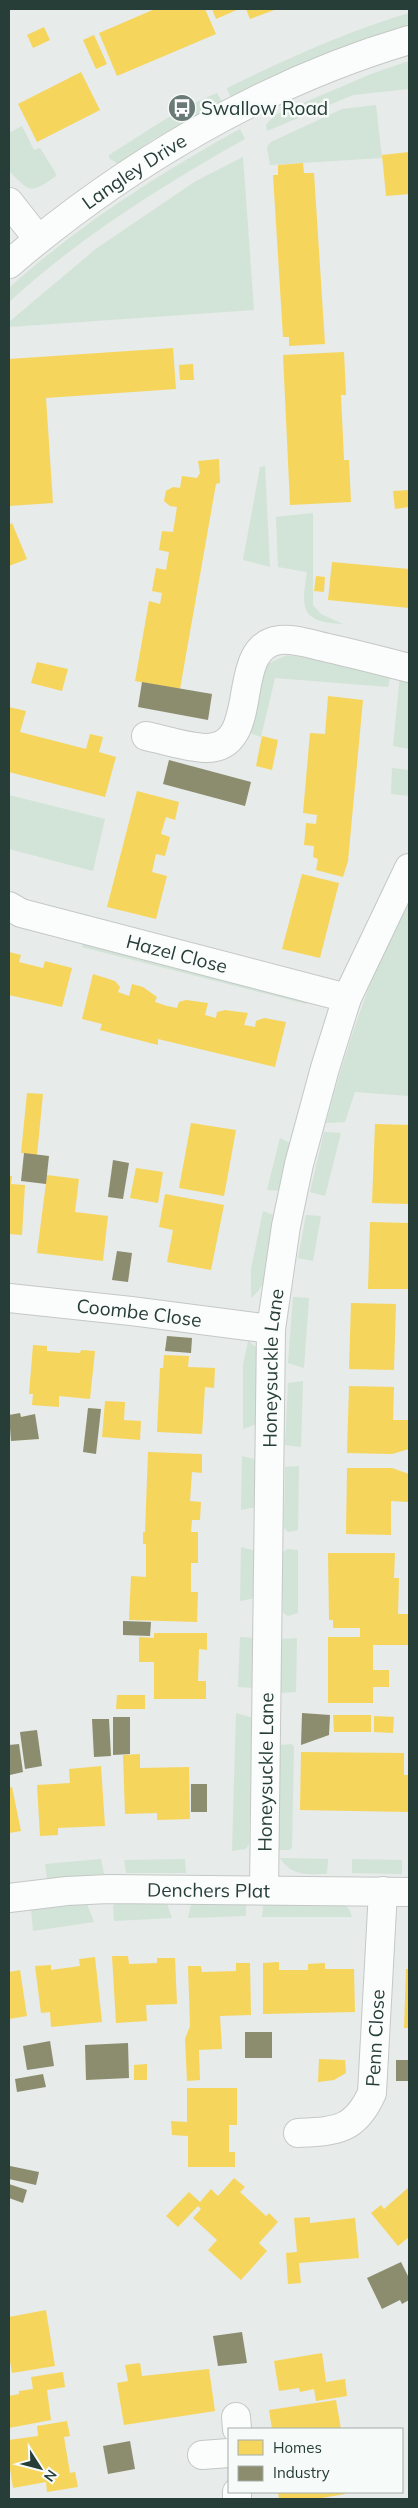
<svg xmlns="http://www.w3.org/2000/svg" width="418" height="2508" font-family="Mulish,sans-serif">
  <rect width="100%" height="100%" fill="#e7ebe9"/>
  <g fill="#d2e3d7">
    <path d="M409 13V25C348 43 288 69 231 99L227 88C286 59 346 32 409 13Z"/>
    <polygon points="409,61 409,89 353,95 267,131 266,125 275,115 371,74"/>
    <path d="M217 93 222 102 152 140 118 164 109 158V155C144 133 179 108 217 93Z"/>
    <polygon points="376,105 382,158 270,165 267,147 271,142 342,109"/>
    <path d="M22 126 34 150 40 148 55 172 56 176C30 194 31 193 9 171V129L11 132Z"/>
    <path d="M240 129 245 139C161 186 80 237 9 302V288C79 225 158 174 240 129Z"/>
    <polygon points="243,157 254,310 9,327 9,322 97,248 196,181"/>
    <polygon points="265,466 270,567 243,560 260,467"/>
    <path d="M313 513V605L321 614 343 624C301 622 301 609 307 572L278 567 276 517Z"/>
    <polygon points="287,655 381,668 390,678 388,687 275,678 261,737 250,733 247,728 262,672 269,663"/>
    <polygon points="400,675 409,677 409,749 393,746"/>
    <polygon points="392,768 409,770 409,796 391,794"/>
    <polygon points="9,795 105,819 93,871 9,849"/>
    <path d="M409 895V1096L355 1092 345 1122 326 1123C347 1042 373 970 409 895Z"/>
    <polygon points="84,940 309,997 306,1004 82,947"/>
    <polygon points="324,1132 341,1133 325,1196 310,1192"/>
    <polygon points="280,1138 294,1145 284,1191 267,1190"/>
    <path d="M263 1211 278 1217C273 1244 274 1280 251 1298V1269Z"/>
    <polygon points="306,1215 321,1216 313,1261 298,1258"/>
    <polygon points="293,1297 309,1298 304,1368 288,1363"/>
    <polygon points="248,1341 256,1347 261,1356 259,1423 243,1429 243,1365"/>
    <polygon points="303,1381 301,1447 285,1445 288,1383"/>
    <polygon points="242,1456 258,1460 258,1507 241,1510"/>
    <polygon points="299,1466 298,1530 288,1532 284,1528 285,1467"/>
    <polygon points="241,1547 256,1551 256,1598 240,1601"/>
    <polygon points="287,1549 298,1550 298,1613 288,1616 283,1613 282,1553"/>
    <polygon points="240,1637 256,1638 255,1688 238,1687"/>
    <polygon points="297,1638 296,1692 281,1693 281,1639"/>
    <polygon points="236,1713 253,1718 249,1844 246,1849 232,1851"/>
    <polygon points="291,1744 294,1746 292,1847 290,1850 278,1850 278,1748 280,1745"/>
    <path d="M280 1858 328 1859 327 1874C308 1874 292 1877 280 1858Z"/>
    <polygon points="101,1859 104,1874 47,1879 45,1864"/>
    <polygon points="185,1859 186,1873 126,1873 124,1860"/>
    <polygon points="352,1859 402,1860 402,1874 352,1873"/>
    <polygon points="192,1900 246,1901 246,1916 188,1918"/>
    <polygon points="166,1901 172,1918 114,1921 113,1906 117,1902"/>
    <polygon points="264,1901 344,1904 349,1909 352,1917 262,1917"/>
    <polygon points="87,1904 94,1922 33,1931 31,1908 50,1905"/>
  </g>
  <g fill="#f6d55c">
    <polygon points="155,9 205,9 216,34 117,76 99,33"/>
    <polygon points="212,9 239,9 216,19"/>
    <polygon points="246,9 277,9 250,19"/>
    <polygon points="44,27 50,40 33,48 27,35"/>
    <polygon points="94,35 107,64 96,69 83,40"/>
    <polygon points="81,72 100,110 37,142 18,104"/>
    <polygon points="409,152 409,194 386,196 382,155"/>
    <polygon points="303,163 304,173 314,173 325,344 289,346 289,337 283,337 273,175 278,175 278,165"/>
    <polygon points="173,348 176,389 46,398 53,503 9,506 9,359"/>
    <polygon points="344,352 346,395 341,395 344,460 349,460 351,502 290,505 283,355"/>
    <polygon points="193,364 194,380 180,380 179,365"/>
    <polygon points="219,459 220,483 216,484 180,689 135,681 149,601 160,604 162,593 152,591 156,568 166,570 169,552 159,550 162,531 173,532 177,507 170,506 164,501 166,491 173,487 180,488 182,476 197,478 200,473 198,461"/>
    <polygon points="409,490 409,507 395,509 393,491"/>
    <polygon points="12,523 27,559 9,566 9,525"/>
    <polygon points="332,562 409,569 409,608 328,600"/>
    <polygon points="316,576 325,577 324,592 314,591"/>
    <polygon points="37,662 68,669 62,691 31,683"/>
    <polygon points="328,696 363,700 348,861 343,877 316,870 318,859 313,857 314,846 304,845 306,823 316,824 317,815 303,813 310,733 325,734"/>
    <polygon points="9,707 26,711 20,732 86,749 90,734 103,737 99,752 116,757 105,797 9,772"/>
    <polygon points="262,736 278,740 272,770 256,766"/>
    <polygon points="137,791 179,802 175,820 166,817 161,834 170,837 165,856 156,854 152,872 167,876 156,919 107,907"/>
    <polygon points="302,874 339,883 320,958 282,949"/>
    <polygon points="9,952 21,955 19,962 43,968 45,961 72,968 62,1007 9,995"/>
    <polygon points="93,974 115,981 120,987 118,992 129,996 132,984 143,987 157,997 155,1002 167,1006 177,1008 179,1002 186,1000 208,1003 205,1015 216,1018 217,1012 225,1010 248,1013 244,1025 255,1027 256,1021 264,1018 286,1022 275,1067 158,1039 158,1045 100,1030 102,1024 82,1019"/>
    <polygon points="27,1093 43,1094 37,1155 21,1153"/>
    <polygon points="191,1123 236,1130 224,1196 179,1188"/>
    <polygon points="375,1124 409,1125 409,1204 372,1203"/>
    <polygon points="136,1168 163,1172 158,1203 130,1198"/>
    <polygon points="47,1175 79,1179 75,1212 108,1216 103,1261 37,1253"/>
    <polygon points="9,1176 12,1176 11,1184 25,1185 22,1235 9,1234"/>
    <polygon points="165,1194 224,1205 211,1270 167,1262 173,1230 159,1227"/>
    <polygon points="370,1222 409,1223 409,1289 368,1289"/>
    <polygon points="351,1303 396,1304 394,1370 349,1369"/>
    <polygon points="33,1345 47,1346 47,1351 80,1353 81,1350 95,1351 90,1399 59,1396 59,1407 32,1405 33,1394 29,1394"/>
    <polygon points="164,1355 189,1356 188,1367 215,1368 214,1388 205,1387 202,1434 157,1432 160,1368 163,1368"/>
    <polygon points="349,1386 394,1387 393,1420 409,1420 409,1449 392,1454 347,1453"/>
    <polygon points="105,1401 125,1402 124,1420 141,1421 140,1440 102,1437"/>
    <polygon points="148,1452 202,1454 202,1473 192,1472 190,1501 201,1502 200,1520 192,1520 191,1532 198,1532 198,1563 191,1563 191,1592 198,1592 197,1622 129,1620 131,1576 146,1577 146,1544 143,1544 143,1532 145,1532"/>
    <polygon points="347,1468 392,1468 409,1474 409,1502 391,1501 391,1535 346,1534"/>
    <polygon points="328,1553 395,1553 394,1578 399,1578 398,1614 409,1614 409,1645 373,1645 373,1670 389,1670 389,1687 373,1687 373,1703 328,1703 328,1637 360,1637 360,1628 333,1628 333,1620 329,1620"/>
    <polygon points="154,1633 207,1633 207,1650 199,1649 198,1681 206,1681 206,1699 154,1699 154,1662 139,1662 139,1637 154,1638"/>
    <polygon points="117,1695 145,1695 145,1709 116,1709"/>
    <polygon points="333,1715 371,1715 371,1732 334,1732"/>
    <polygon points="374,1716 394,1717 393,1733 374,1732"/>
    <polygon points="301,1752 404,1753 404,1775 409,1775 409,1812 300,1810"/>
    <polygon points="140,1754 140,1768 189,1767 190,1819 157,1820 157,1813 125,1814 123,1755"/>
    <polygon points="101,1766 105,1826 58,1828 58,1835 40,1836 37,1785 70,1783 69,1769"/>
    <polygon points="12,1787 21,1831 9,1833 9,1788"/>
    <polygon points="112,1956 128,1956 129,1964 157,1963 157,1958 175,1958 177,2004 146,2005 147,2021 116,2023"/>
    <polygon points="95,1957 102,2022 51,2027 50,2012 41,2013 35,1966 51,1965 51,1970 80,1966 79,1959"/>
    <polygon points="279,1962 279,1970 308,1970 308,1964 325,1963 325,1969 354,1969 355,2012 263,2014 263,1963"/>
    <polygon points="236,1963 250,1963 251,2015 220,2016 222,2049 199,2050 200,2080 187,2081 185,2039 190,2026 188,1966 201,1966 202,1972 236,1971"/>
    <polygon points="406,1969 409,1969 409,2028 404,2028"/>
    <polygon points="20,1970 27,2016 9,2019 9,1972"/>
    <polygon points="319,2059 345,2060 346,2073 334,2080 318,2082"/>
    <polygon points="147,2064 147,2080 134,2080 134,2065"/>
    <polygon points="187,2088 237,2088 237,2125 229,2125 229,2152 235,2152 235,2167 188,2167 188,2136 172,2135 171,2121 187,2122"/>
    <polygon points="234,2178 245,2187 240,2192 266,2216 269,2213 278,2222 259,2243 267,2251 241,2280 208,2250 217,2240 193,2218 201,2209 198,2206 178,2227 166,2216 189,2192 200,2202 211,2189 218,2196"/>
    <polygon points="409,2187 409,2237 398,2246 371,2213 381,2205 384,2209"/>
    <polygon points="310,2217 310,2223 355,2218 359,2258 299,2263 301,2283 288,2284 286,2253 297,2252 294,2218"/>
    <polygon points="46,2310 55,2366 12,2373 9,2355 9,2317"/>
    <polygon points="322,2353 326,2382 345,2379 347,2396 316,2401 314,2389 300,2392 299,2388 279,2391 274,2361"/>
    <polygon points="140,2363 142,2376 209,2369 215,2411 124,2425 117,2383 128,2381 125,2365"/>
    <polygon points="63,2372 65,2387 47,2390 51,2420 9,2428 9,2396 19,2394 19,2391 33,2389 31,2377"/>
    <polygon points="336,2400 341,2429 272,2429 269,2410"/>
    <polygon points="67,2421 70,2436 64,2437 70,2473 75,2472 78,2487 47,2492 46,2482 13,2488 9,2462 9,2440 38,2436 37,2426"/>
    <polygon points="278,2492 344,2492 345,2494 316,2499 279,2499"/>
  </g>
  <g fill="#8c8c6e">
    <polygon points="142,682 212,694 208,720 138,707"/>
    <polygon points="169,760 251,782 245,806 163,784"/>
    <polygon points="24,1153 49,1156 46,1184 21,1181"/>
    <polygon points="113,1160 129,1163 123,1199 108,1197"/>
    <polygon points="117,1251 132,1253 128,1282 112,1280"/>
    <polygon points="167,1336 192,1338 191,1353 165,1351"/>
    <polygon points="88,1408 101,1409 96,1454 83,1452"/>
    <polygon points="20,1413 21,1417 35,1414 39,1439 11,1441 9,1415"/>
    <polygon points="123,1621 151,1622 150,1636 123,1635"/>
    <polygon points="302,1713 330,1715 329,1735 301,1745"/>
    <polygon points="113,1717 130,1717 130,1754 113,1755"/>
    <polygon points="92,1719 109,1719 111,1756 94,1757"/>
    <polygon points="37,1730 42,1766 25,1769 20,1732"/>
    <polygon points="19,1744 23,1772 10,1775 9,1745"/>
    <rect x="191" y="1784" width="16" height="28"/>
    <rect x="245" y="2032" width="27" height="26"/>
    <polygon points="50,2041 54,2066 27,2070 23,2046"/>
    <polygon points="128,2043 129,2078 86,2080 85,2045"/>
    <rect x="396" y="2060" width="13" height="21"/>
    <polygon points="43,2074 46,2087 17,2092 15,2079"/>
    <polygon points="10,2166 39,2172 36,2185 9,2179"/>
    <polygon points="9,2184 27,2190 23,2203 9,2198"/>
    <polygon points="401,2262 409,2278 409,2300 402,2304 400,2300 382,2309 367,2278"/>
    <polygon points="242,2332 247,2363 218,2366 213,2336"/>
    <polygon points="130,2441 135,2469 108,2474 103,2446"/>
  </g>
  <g fill="none" stroke-linecap="round" stroke-linejoin="round">
    <defs>
      <g id="street">
        <polyline points="9,202 38,239"/>
        <path id="s1" d="M9 264C125 165 263 83 409 40"/>
        <path d="M146 736C165 740 186 747 205 748 265 749 226 646 280 640 295 638 313 645 328 648 355 654 382 661 409 668"/>
        <path id="s2" d="M9 906 21 913 347 998"/>
        <path id="s3" d="M9 1298 131 1311 271 1329"/>
        <path id="s4" d="M264 1890 271 1329 286 1226 299 1164 325 1068 347 998 409 868"/>
        <path id="s5" d="M9 1898 67 1891 108 1889 409 1892"/>
        <path id="s6" d="M298 2133C336 2131 355 2131 372 2093L383 1891"/>
        <polyline points="236,2417 237,2429"/>
        <polyline points="202,2455 229,2453"/>
        <polyline points="237,2499 237,2492"/>
      </g>
    </defs>
    <use href="#street" stroke="#c4c8c6" stroke-width="30"/>
    <use href="#street" stroke="#fbfcfc" stroke-width="28"/>
  </g>
  <defs>
    <symbol id="bus-disc" viewBox="-11 -11 22 22"><circle r="9.5" fill="#6a7a76" stroke="#f6faf8"/><path d="M-5-6H5V4H4V6H2V4H-2V6H-4V4H-5ZM-3.5-4V0h7V-4ZM-3.5 1.2v1.5H-2V1.2ZM2 1.2v1.5H3.5V1.2Z" fill="#fff"/></symbol>
  </defs>
  <g fill-rule="evenodd">
    <use href="#bus-disc" x="166" y="92" width="32" height="32"/>
  </g>
  <g text-anchor="middle" stroke-width="5" stroke-linejoin="round" paint-order="stroke">
    <g font-size="19" fill="#263d38" stroke="#f6faf8" text-anchor="start">
      <text x="201" y="115">Swallow Road</text>
    </g>
    <g font-size="19" fill="#263d38" stroke="#f6faf8">
      <text dy="7" stroke="none"><textPath href="#s1" startOffset="156">Langley Drive</textPath></text>
      <text dy="7" stroke="none"><textPath href="#s2" startOffset="175">Hazel Close</textPath></text>
      <text dy="7" stroke="none"><textPath href="#s3" startOffset="131">Coombe Close</textPath></text>
      <text dy="7" stroke="none"><textPath href="#s4" startOffset="522">Honeysuckle Lane</textPath></text>
      <text dy="7" stroke="none"><textPath href="#s4" startOffset="118">Honeysuckle Lane</textPath></text>
      <text dy="7" stroke="none"><textPath href="#s5" startOffset="200">Denchers Plat</textPath></text>
      <text dy="7" stroke="none"><textPath href="#s6" startOffset="146">Penn Close</textPath></text>
    </g>
  </g>
  <rect width="418" height="2508" fill="none" stroke="#263d38" stroke-width="20"/>
  <rect x="228" y="2428" width="175" height="65" fill="#f6faf8" stroke="#a3aeab"/>
  <rect x="238" y="2440" width="25" height="15" fill="#f6d55c" stroke="#a3aeab"/>
  <text x="273" y="2453" font-size="15" fill="#263d38">Homes</text>
  <rect x="238" y="2466" width="25" height="15" fill="#8c8c6e" stroke="#a3aeab"/>
  <text x="273" y="2478" font-size="15" fill="#263d38">Industry</text>
  <g transform="translate(40 2468) rotate(126)" stroke="#f6faf8" stroke-width="4" paint-order="stroke">
  <path d="M0-4L9 19L0 12L-9 19Z" fill="#263d38"/>
  <text y="-8" font-size="14" font-weight="bold" text-anchor="middle" fill="#263d38">N</text>
  </g>
</svg>
